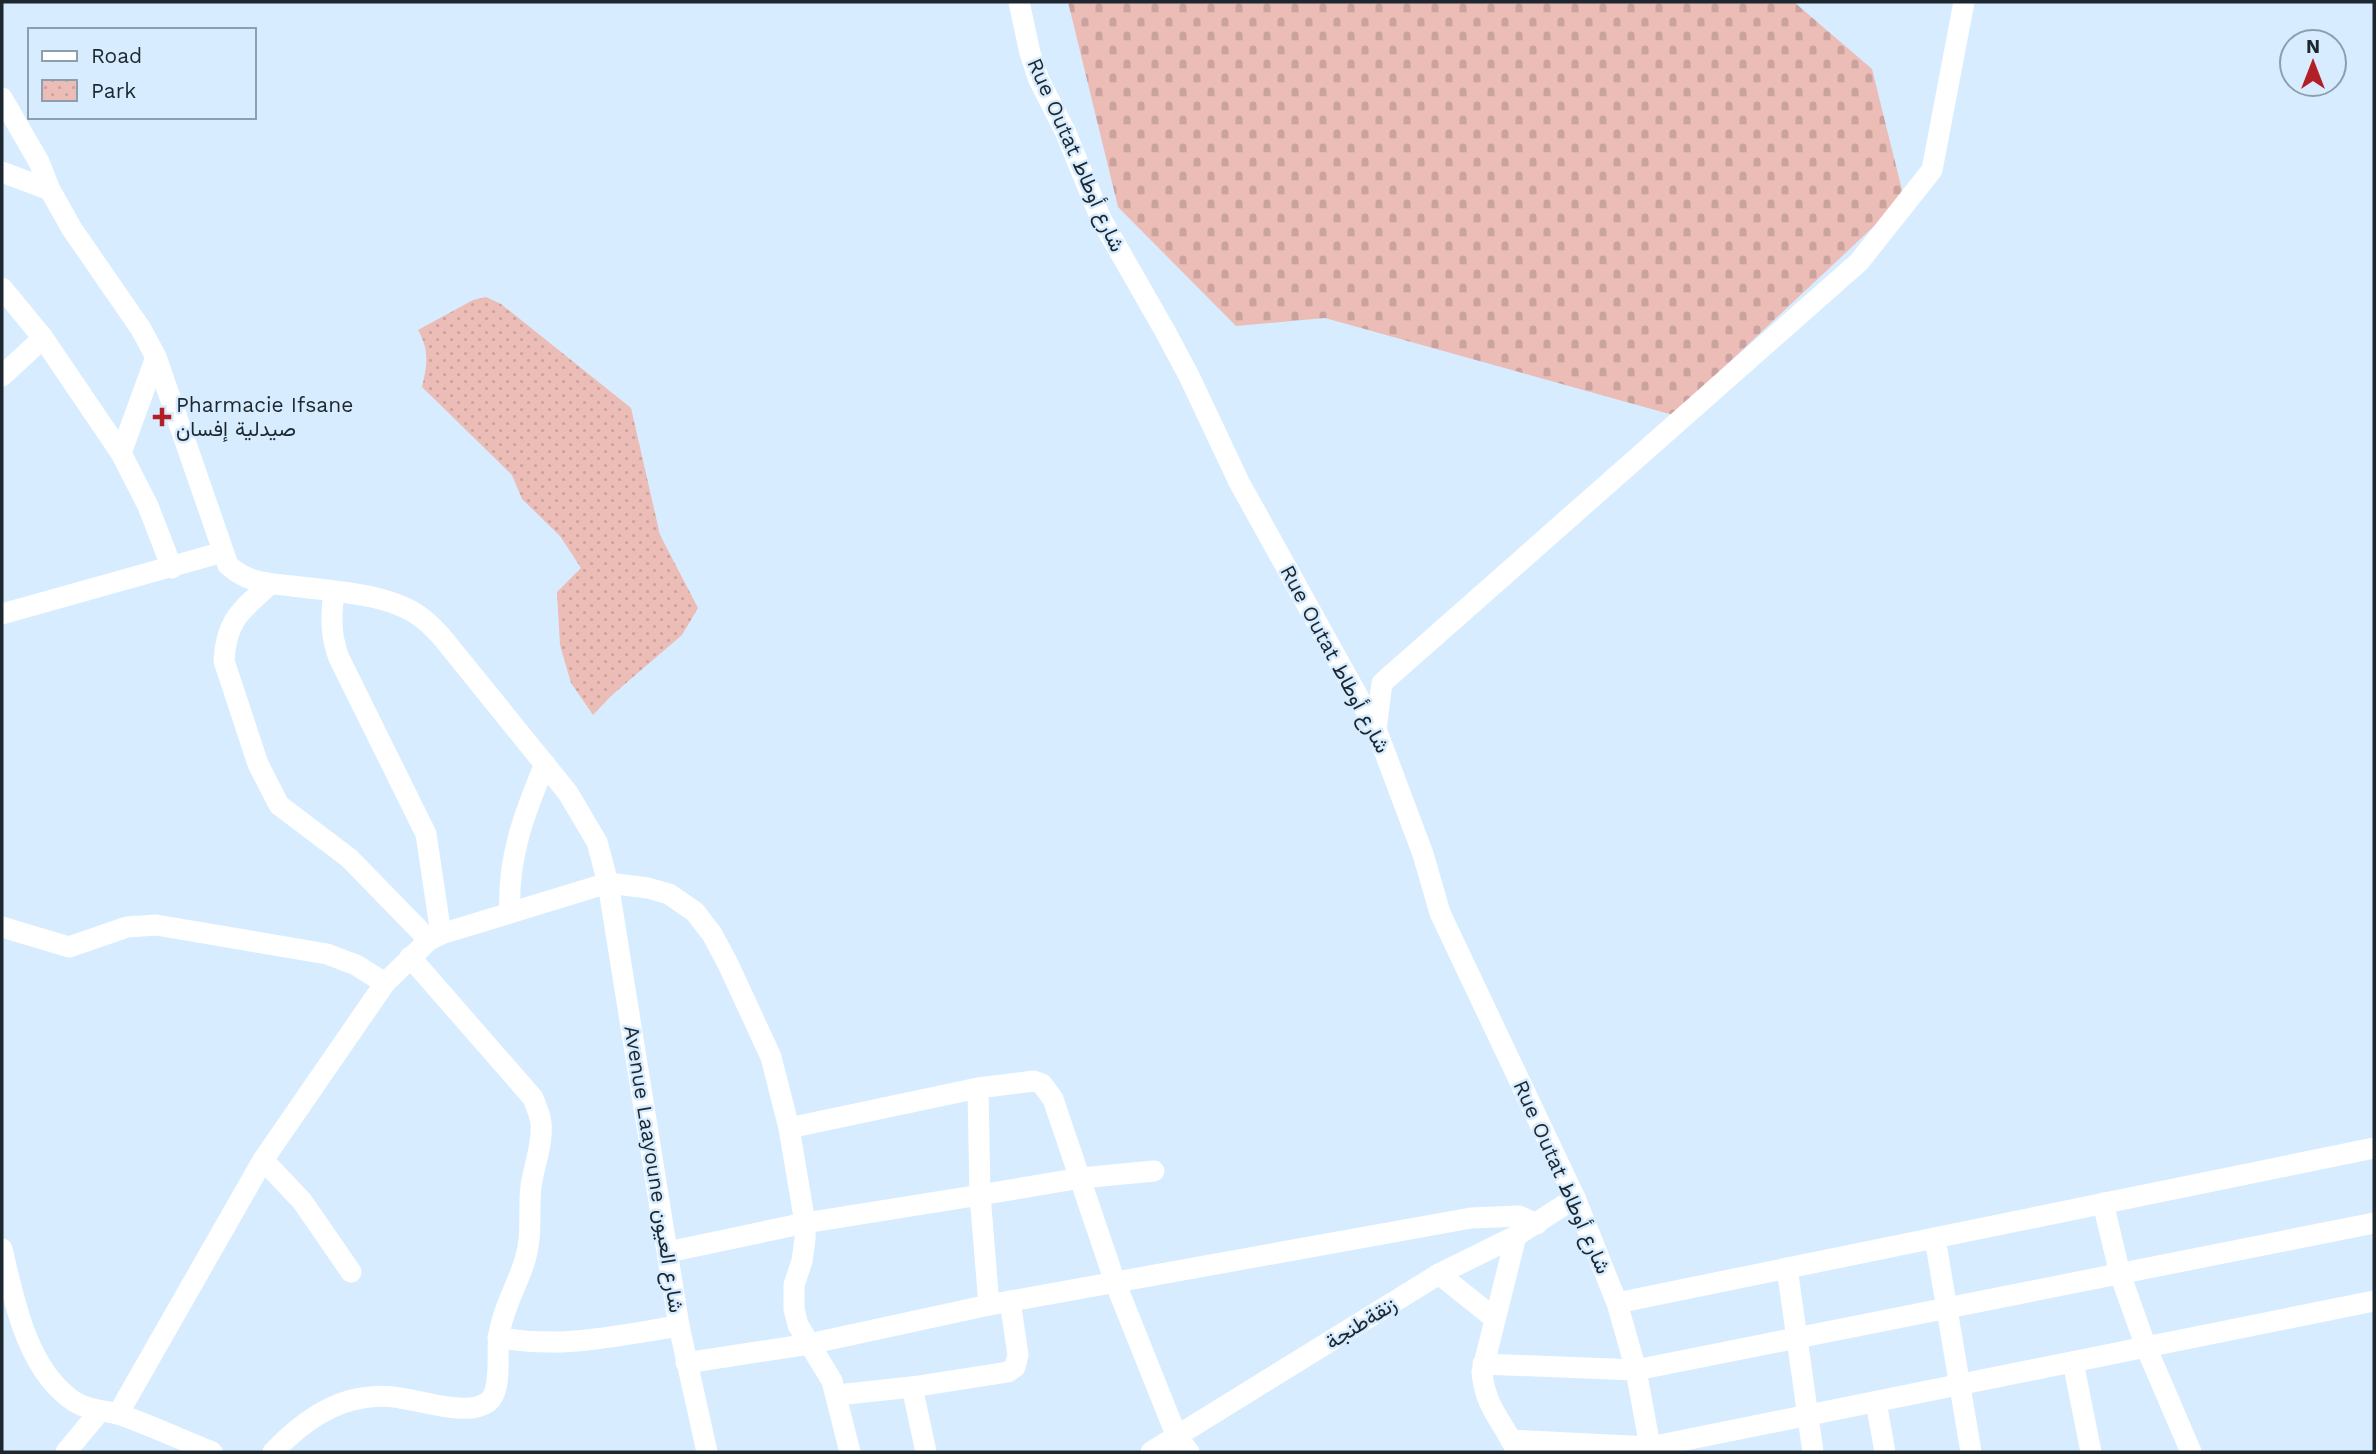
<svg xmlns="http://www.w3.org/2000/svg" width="2376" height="1454" font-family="'Work Sans',Vazirmatn,sans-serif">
  <defs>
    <pattern id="cemetery-stones" width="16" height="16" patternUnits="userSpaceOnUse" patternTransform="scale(1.75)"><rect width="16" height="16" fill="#ecbcb7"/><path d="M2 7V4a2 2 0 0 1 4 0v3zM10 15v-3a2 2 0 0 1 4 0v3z" fill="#caa29e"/></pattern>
    <pattern id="park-dots" width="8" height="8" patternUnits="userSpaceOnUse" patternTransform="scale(1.75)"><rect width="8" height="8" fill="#ecbcb7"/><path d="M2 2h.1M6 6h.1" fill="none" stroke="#caa29e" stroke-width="1.8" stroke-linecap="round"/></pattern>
  </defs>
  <rect width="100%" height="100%" fill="#d7edff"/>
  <polygon fill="url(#cemetery-stones)" points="1068,2 1794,2 1872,69 1904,198 1673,415 1325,318 1236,326 1118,207"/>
  <path fill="url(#park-dots)" d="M486 297 501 304 631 408 660 535 698 608 682 635 611 696 593 715 571 683 560 645 557 592 581 568 560 536 522 499 512 475 422 387C427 365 430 351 418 330L473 300Z"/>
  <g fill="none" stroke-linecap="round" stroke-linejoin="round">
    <g stroke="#fff" stroke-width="21">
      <polyline points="1019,2 1030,53 1039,80 1065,131 1101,219 1165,331 1189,376 1239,482 1376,729 1423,854 1440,913 1575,1198 1617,1303 1636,1370 1651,1452"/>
      <path d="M2 98 39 162 50 190 72 229 141 329 156 357 228 565C248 583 265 583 292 586 330 591 391 593 422 618 429 623 435 630 441 636L568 793 597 842 608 883 679 1326 707 1452"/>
      <polyline points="2,172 50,190"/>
      <polyline points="2,288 43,338 121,453 148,506 172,568"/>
      <polyline points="2,376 43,338"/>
      <polyline points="121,453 156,357"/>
      <path d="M270 584C242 610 226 619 224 661L258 764 279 805 349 858 429 940"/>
      <path d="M334 592C331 616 330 634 339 658L426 834 441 934"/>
      <polyline points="2,614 223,552"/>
      <polyline points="1376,729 1382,683 1859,262 1932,170 1964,2"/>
      <path d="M510 913C507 859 524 814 545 764"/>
      <polyline points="2,927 69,947 127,927 156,925 327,954 356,965 385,983"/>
      <polyline points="978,1088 980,1195 1081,1178 1154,1171"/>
      <polyline points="789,1128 978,1088 1034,1081 1042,1084 1053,1099 1115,1282 1177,1437 1189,1452"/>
      <polyline points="263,1160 302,1201 351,1272"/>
      <polyline points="2103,1203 2120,1274 2146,1347 2191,1452"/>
      <polyline points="1935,1238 1971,1452"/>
      <path d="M2 1249C14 1300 27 1371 75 1402 89 1411 106 1410 121 1415 152 1426 182 1440 212 1452"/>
      <polyline points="668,1252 805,1223 980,1195 989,1305"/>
      <polyline points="1787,1268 1813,1452"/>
      <polyline points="1439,1274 1494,1318"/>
      <polyline points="1617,1303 2374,1148"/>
      <path d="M498 1337C558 1350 619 1335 679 1326"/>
      <polyline points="2073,1362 2091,1452"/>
      <polyline points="686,1363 809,1344 989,1305 1471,1218 1519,1216 1537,1224"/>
      <polyline points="1483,1364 1636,1370 2374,1223"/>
      <polyline points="912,1387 926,1452"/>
      <polyline points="837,1395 912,1387 1008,1372 1015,1367 1018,1355 1010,1301"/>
      <polyline points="1876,1402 1885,1452"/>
      <polyline points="118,1414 263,1160 385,983 429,940 441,934 608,883 648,888 669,894 695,912 712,934 728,964 771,1057 789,1128 805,1223 805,1239 802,1261 794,1285 794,1309 798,1325 832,1381 850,1452"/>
      <polyline points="1511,1440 1650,1447 2374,1301"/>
      <path d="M1516 1450C1502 1420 1485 1407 1482 1372L1516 1236"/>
      <polyline points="66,1452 100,1411"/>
      <path d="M273 1452C296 1428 328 1403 362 1398 374 1396 389 1396 400 1398 423 1401 468 1417 488 1402 503 1391 496 1353 499 1335 503 1308 517 1286 525 1260 533 1233 528 1212 531 1186 534 1166 543 1144 541 1123 540 1114 536 1106 533 1098L410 957"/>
      <polyline points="1151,1452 1439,1274 1516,1236 1575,1198"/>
    </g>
  </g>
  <path fill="#b22026" stroke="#d7edff" stroke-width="2.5" d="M158.5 406.5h7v7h7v7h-7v7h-7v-7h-7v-7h7z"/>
  <g text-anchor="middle" stroke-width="5" stroke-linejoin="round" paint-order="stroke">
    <g font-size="21" fill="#1d2730" stroke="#d7edff">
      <text transform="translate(1076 155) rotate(66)" y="7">Rue Outat شارع أوطاط</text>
      <text transform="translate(1335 659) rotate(62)" y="7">Rue Outat شارع أوطاط</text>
      <text transform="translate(654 1169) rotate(81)" y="7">Avenue Laayoune شارع العيون</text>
      <text transform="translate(1562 1177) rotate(66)" y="7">Rue Outat شارع أوطاط</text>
      <text transform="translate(1361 1323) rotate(-32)" y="7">زنقةطنجة</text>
    </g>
    <g font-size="21" fill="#1d2730" stroke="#d7edff" text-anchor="start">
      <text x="176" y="412">Pharmacie Ifsane<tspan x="176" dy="24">صيدلية إفسان</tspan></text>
    </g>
  </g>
  <rect width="2376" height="1454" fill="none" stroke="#1d2730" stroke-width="7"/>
  <rect x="28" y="28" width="228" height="91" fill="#d7edff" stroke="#8d9eac" stroke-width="2"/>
  <rect x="42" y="51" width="35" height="10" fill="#ffffff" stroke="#8d9eac" stroke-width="2"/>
  <text x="91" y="63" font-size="21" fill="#1d2730">Road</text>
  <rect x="42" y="80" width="35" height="21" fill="url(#park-dots)" stroke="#8d9eac" stroke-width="2"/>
  <text x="91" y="98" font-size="21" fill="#1d2730">Park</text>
  <g transform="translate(2313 63)"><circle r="33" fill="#d7edff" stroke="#8d9eac" stroke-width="2"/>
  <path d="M0-5L12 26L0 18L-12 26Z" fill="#b22026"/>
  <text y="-10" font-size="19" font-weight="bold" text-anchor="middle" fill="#1d2730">N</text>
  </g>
</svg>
